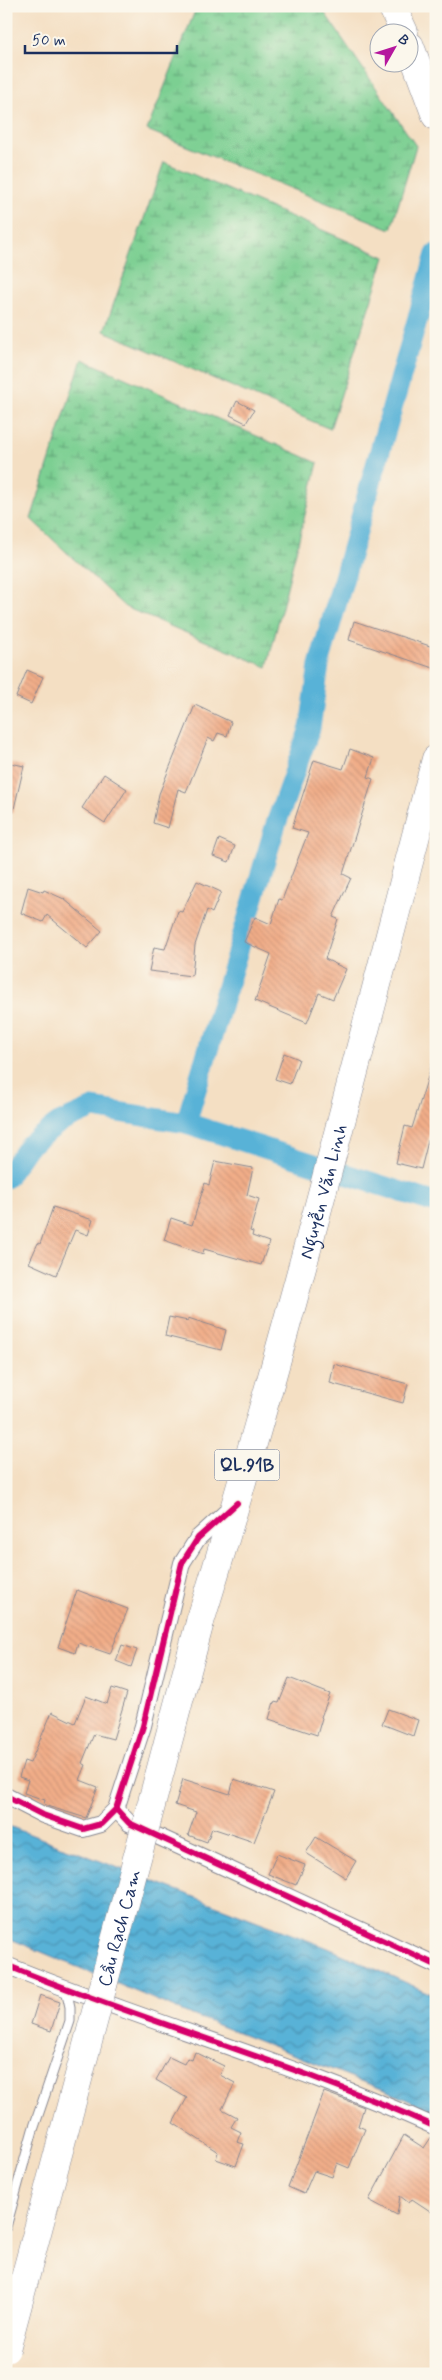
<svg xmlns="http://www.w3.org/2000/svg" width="442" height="2380" font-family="Mynerve,sans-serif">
  <defs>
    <pattern id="wetland-marsh" width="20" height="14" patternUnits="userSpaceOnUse" patternTransform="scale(1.25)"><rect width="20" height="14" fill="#7bcf92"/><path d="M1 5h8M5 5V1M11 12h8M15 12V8" fill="none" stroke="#64a87a"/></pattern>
    <pattern id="water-waves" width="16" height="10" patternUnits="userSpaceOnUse" patternTransform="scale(1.25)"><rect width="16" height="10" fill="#59b2d7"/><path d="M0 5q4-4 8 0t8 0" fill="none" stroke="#4991b2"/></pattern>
    <pattern id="building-back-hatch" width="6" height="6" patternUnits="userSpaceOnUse" patternTransform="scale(1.25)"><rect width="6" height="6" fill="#f1ad88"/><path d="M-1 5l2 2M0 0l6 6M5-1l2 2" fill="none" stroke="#ce9578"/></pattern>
  </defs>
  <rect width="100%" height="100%" fill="#fbf7ec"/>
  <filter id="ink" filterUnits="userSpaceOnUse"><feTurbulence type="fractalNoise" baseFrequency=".02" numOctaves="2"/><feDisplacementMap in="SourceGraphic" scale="10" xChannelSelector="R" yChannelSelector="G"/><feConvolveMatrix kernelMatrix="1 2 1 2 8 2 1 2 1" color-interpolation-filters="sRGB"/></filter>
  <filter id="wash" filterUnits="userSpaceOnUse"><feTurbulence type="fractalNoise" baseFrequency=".0096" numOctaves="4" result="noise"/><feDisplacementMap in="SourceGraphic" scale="20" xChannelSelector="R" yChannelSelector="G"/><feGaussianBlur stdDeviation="1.12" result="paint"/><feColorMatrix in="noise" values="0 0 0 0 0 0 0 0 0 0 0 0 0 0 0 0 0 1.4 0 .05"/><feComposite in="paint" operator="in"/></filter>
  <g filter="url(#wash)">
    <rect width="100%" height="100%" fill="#f4dfc3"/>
    <g fill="url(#wetland-marsh)" stroke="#4b7f78">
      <polygon points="197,6 320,6 416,146 391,229 147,130"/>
      <polygon points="164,162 385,257 330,429 104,331"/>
      <polygon points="82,359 318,463 267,667 125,607 31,519"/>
    </g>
    <polygon fill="url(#water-waves)" stroke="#3a709a" points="6,1825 328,1948 436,1996 436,2113 392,2093 182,2011 6,1937"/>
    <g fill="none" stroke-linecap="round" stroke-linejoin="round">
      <g stroke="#59b2d7" stroke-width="21">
        <polyline points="186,1123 276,824 310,728 319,665 436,254"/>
        <polyline points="6,1178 28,1146 59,1123 93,1108 186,1123 436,1203"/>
      </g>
    </g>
    <g id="blocks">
      <g fill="url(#building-back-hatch)">
        <polygon points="237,401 254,410 246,423 230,415"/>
        <polygon points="354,621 436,648 436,669 349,640"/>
        <polygon points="27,670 43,677 31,704 16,697"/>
        <polygon points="195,705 231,722 227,736 218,733 214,741 208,738 186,792 178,789 168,828 153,823 159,794"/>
        <polygon points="350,749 374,758 368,777 373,779 343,874 351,878 333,917 338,919 325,959 346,969 333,999 319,993 307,1023 255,1001 271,954 244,942 255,917 271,924 279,899 282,900 308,833 292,828 314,760 343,769"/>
        <polygon points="6,762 24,766 13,813 6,812"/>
        <polygon points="104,774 127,789 105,823 82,808"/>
        <polygon points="219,839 235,846 229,862 213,856"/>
        <polygon points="197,881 221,892 212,913 207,910 195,945 192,976 149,971 154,947 165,949 178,911 182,912"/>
        <polygon points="28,887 43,892 44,890 64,899 102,931 87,948 47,915 43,922 21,913"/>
        <polygon points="284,1053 299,1059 290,1084 275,1079"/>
        <polygon points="432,1064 436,1064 436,1122 433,1121 421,1169 396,1163 405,1126 412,1128"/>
        <polygon points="215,1161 253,1168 247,1195 259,1199 250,1231 253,1232 252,1236 269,1242 261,1265 204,1249 203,1254 164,1240 171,1218 192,1225 205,1183 209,1185"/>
        <polygon points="53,1207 93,1220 88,1235 75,1230 56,1275 29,1263 38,1243 40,1244"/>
        <polygon points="169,1317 188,1321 188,1318 226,1330 221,1350 165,1336"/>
        <polygon points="334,1364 408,1384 403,1403 330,1383"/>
        <polygon points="77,1590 128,1609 110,1654 78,1643 75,1653 58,1647"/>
        <polygon points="122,1645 137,1650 131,1667 116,1661"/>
        <polygon points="289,1678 330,1694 321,1717 322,1718 317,1735 269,1719 274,1702 279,1703"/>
        <polygon points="112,1688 127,1693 113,1739 94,1734 82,1763 86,1765 80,1780 98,1787 86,1818 47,1806 44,1804 45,1800 24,1793 28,1780 19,1777 24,1761 30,1763 52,1712 75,1723 86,1696 107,1704"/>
        <polygon points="388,1709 418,1720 413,1736 382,1724"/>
        <polygon points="183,1779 230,1794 234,1779 274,1792 254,1842 212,1828 207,1842 188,1835 196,1812 175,1805"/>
        <polygon points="316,1837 356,1861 346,1878 306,1853"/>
        <polygon points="277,1854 305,1865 296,1885 268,1874"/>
        <polygon points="40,1995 60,2002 51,2031 31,2024"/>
        <polygon points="195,2052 224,2066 220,2075 235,2083 222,2109 237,2117 231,2127 241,2132 237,2142 244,2144 236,2166 216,2159 218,2152 173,2123 187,2098 156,2080 169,2057 184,2064 187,2058 192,2060"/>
        <polygon points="324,2092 364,2107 358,2126 365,2129 349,2168 337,2163 332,2177 314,2171 304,2194 288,2187"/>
        <polygon points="404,2135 424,2148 432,2136 436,2137 436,2215 412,2199 409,2203 400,2196 397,2215 369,2200"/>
      </g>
    </g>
  </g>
  <g filter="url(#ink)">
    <use href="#blocks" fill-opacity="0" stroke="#888790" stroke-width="1"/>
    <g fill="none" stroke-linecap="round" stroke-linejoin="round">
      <defs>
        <polyline id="lane" points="6,2227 33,2130 70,2021 70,2007 66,1989"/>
        <g id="street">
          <polyline points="6,1796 43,1815 83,1829 101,1824 116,1809 143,1726 182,1563 198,1538 233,1506"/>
          <polyline points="116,1809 129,1823 436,1965"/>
          <path d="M6 1965C148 2023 296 2064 436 2127"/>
        </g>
        <g id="highway">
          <polyline points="392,6 404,32"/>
          <polyline points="410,46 436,116"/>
          <path id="s1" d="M200 1622C288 1337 360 1047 436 759"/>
        </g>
      </defs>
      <use href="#lane" stroke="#888790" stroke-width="11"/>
      <use href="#street" stroke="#888790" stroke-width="18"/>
      <use href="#highway" stroke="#888790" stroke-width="29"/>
      <use href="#lane" stroke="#fff" stroke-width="9"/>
      <use href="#street" stroke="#fff" stroke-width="16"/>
      <use href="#highway" stroke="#fff" stroke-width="28"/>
      <defs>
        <g id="highway-bridge">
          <path id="s2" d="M6 2349 200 1622"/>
        </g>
      </defs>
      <use href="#highway-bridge" stroke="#888790" stroke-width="29" stroke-linecap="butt"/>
      <use href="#highway-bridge" stroke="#fff" stroke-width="28"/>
      <defs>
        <g id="cycleway">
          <polyline points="6,1796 43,1815 83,1829 101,1824 116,1809 143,1726 182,1563 198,1538 237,1503"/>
          <polyline points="116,1809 129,1823 436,1965"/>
          <path d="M6 1965C148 2023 296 2064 436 2127"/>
        </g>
      </defs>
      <use href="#cycleway" stroke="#fbf7ec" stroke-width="9"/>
      <use href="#cycleway" stroke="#d6006c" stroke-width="6"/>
    </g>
  </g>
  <g text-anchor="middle" stroke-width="4" stroke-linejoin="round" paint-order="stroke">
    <rect fill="#fbf7ec" stroke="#5e6b89" stroke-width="1" x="214.5" y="1449.5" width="65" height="31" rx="4"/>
    <g font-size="18" font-weight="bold" fill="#1b2f5e">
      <text x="247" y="1471">QL.91B</text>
    </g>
    <g font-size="19" fill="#1b2f5e" stroke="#fbf7ec">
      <text dy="7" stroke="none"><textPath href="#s1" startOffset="448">Nguyễn Văn Linh</textPath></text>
      <text dy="7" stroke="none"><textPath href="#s2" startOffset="436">Cầu Rạch Cam</textPath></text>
    </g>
  </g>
  <rect width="442" height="2380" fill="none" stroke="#fbf7ec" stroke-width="25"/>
  <g transform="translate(394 48) rotate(51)"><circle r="24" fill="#fbf7ec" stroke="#a1a7b3"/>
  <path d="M0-4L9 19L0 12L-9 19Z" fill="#b5179e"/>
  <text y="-8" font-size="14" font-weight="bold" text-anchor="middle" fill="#1b2f5e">B</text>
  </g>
  <path d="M25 45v8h152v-8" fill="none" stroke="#1b2f5e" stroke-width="2.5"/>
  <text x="32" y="45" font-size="15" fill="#1b2f5e" stroke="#fbf7ec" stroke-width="4" paint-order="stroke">50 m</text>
</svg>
